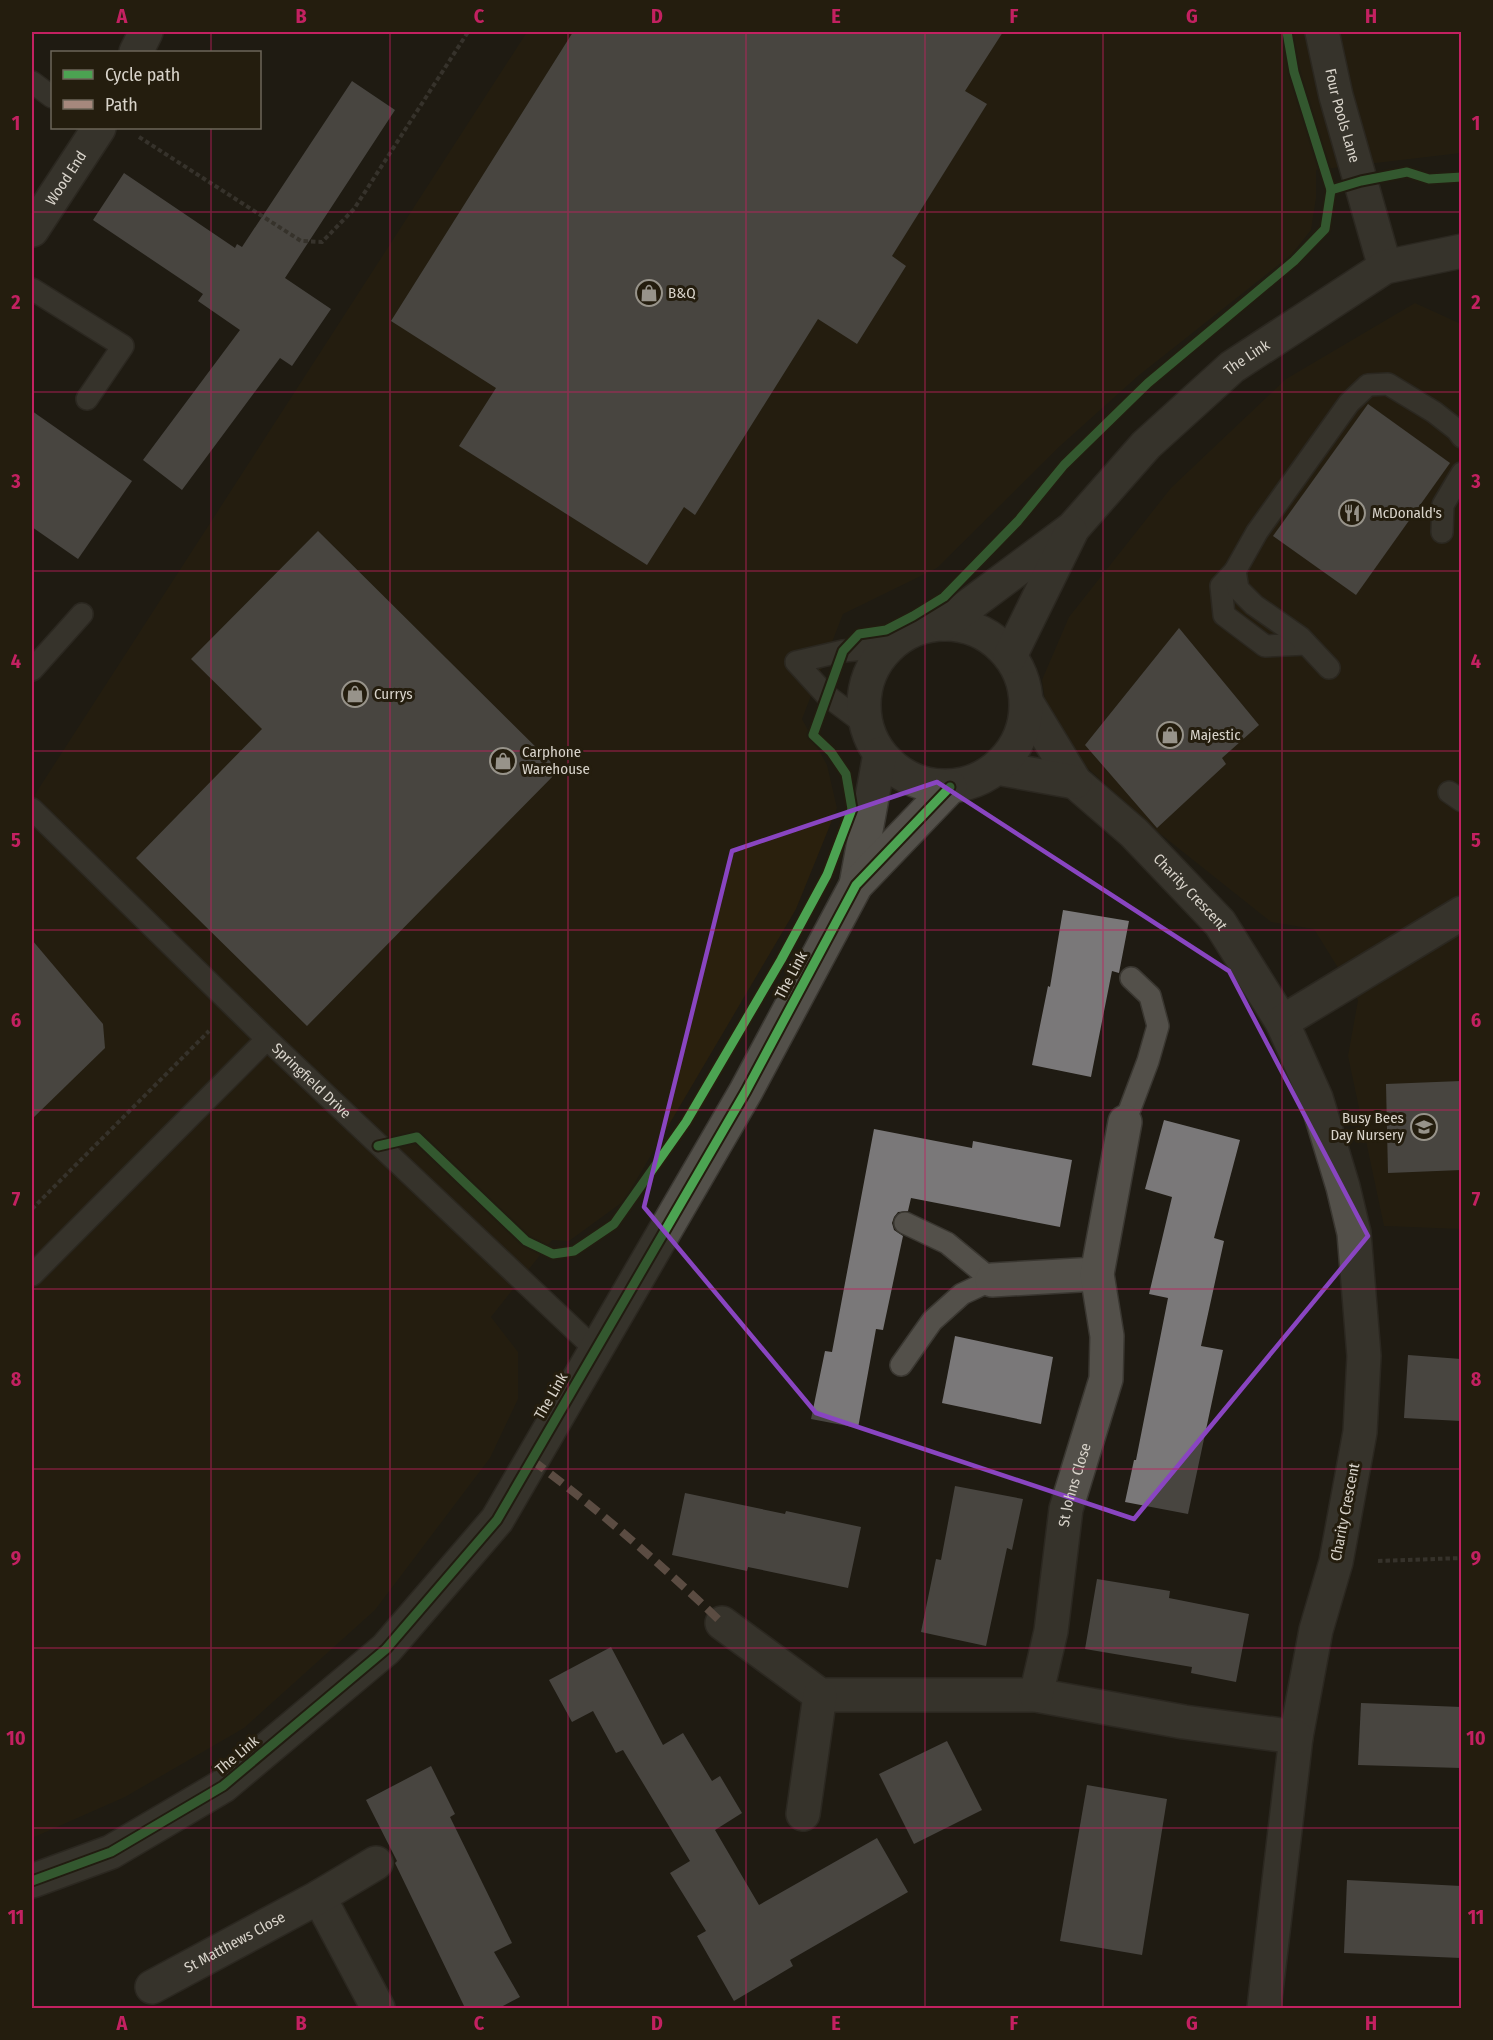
<svg xmlns="http://www.w3.org/2000/svg" width="1493" height="2040" font-family="'Fira Sans Condensed',sans-serif">
  <rect width="100%" height="100%" fill="#1f1b13"/>
  <g fill="#2a200d">
    <polygon points="527,32 1461,32 1461,153 1316,170 1316,198 1311,230 1291,255 1138,376 1060,446 937,568 843,614 802,719 827,765 837,808 796,909 624,1201 569,1241 552,1240 491,1317 518,1352 518,1399 490,1458 375,1610 244,1728 125,1797 32,1838 32,799"/>
    <polygon points="1415,303 1461,324 1461,1229 1384,1226 1348,1056 1358,1000 1314,929 1271,922 1158,832 1050,734 1042,680 1069,617 1171,488 1286,379"/>
  </g>
  <g fill="#7a7879">
    <polygon points="573,32 1003,32 965,91 987,104 892,256 906,266 857,344 818,319 695,515 684,507 647,565 459,446 496,388 391,321"/>
    <polygon points="352,81 395,110 285,278 331,309 292,366 280,358 182,490 143,460 240,330 198,301 203,294 93,220 124,173 235,248 237,244 242,247"/>
    <polygon points="1368,404 1450,463 1356,595 1273,536"/>
    <polygon points="32,411 132,481 78,559 32,527"/>
    <polygon points="318,531 559,770 307,1026 136,858 262,729 191,659"/>
    <polygon points="1179,628 1259,725 1222,758 1226,764 1157,828 1085,745"/>
    <polygon points="1063,910 1129,921 1119,973 1112,971 1091,1077 1032,1065 1048,986 1050,987"/>
    <polygon points="32,940 103,1024 105,1048 32,1119"/>
    <polygon points="1461,1081 1461,1170 1388,1173 1386,1084"/>
    <polygon points="1164,1120 1240,1140 1214,1238 1224,1241 1201,1346 1223,1350 1188,1514 1125,1502 1134,1460 1136,1460 1168,1298 1149,1294 1172,1197 1145,1189"/>
    <polygon points="874,1129 972,1148 973,1141 1072,1160 1060,1227 911,1198 908,1211 898,1212 894,1217 892,1223 894,1230 903,1236 883,1330 876,1329 858,1428 811,1419 825,1351 832,1352"/>
    <polygon points="955,1336 1053,1357 1041,1424 942,1403"/>
    <polygon points="1408,1355 1461,1359 1461,1421 1404,1418"/>
    <polygon points="955,1486 1023,1499 1012,1550 1007,1548 986,1646 921,1632 936,1559 941,1560"/>
    <polygon points="685,1493 785,1514 786,1511 861,1527 848,1588 748,1567 747,1571 672,1555"/>
    <polygon points="1097,1579 1170,1591 1169,1598 1249,1614 1236,1682 1191,1673 1192,1667 1085,1649"/>
    <polygon points="611,1647 663,1745 683,1733 712,1781 720,1776 742,1813 715,1830 759,1905 877,1838 908,1892 790,1960 793,1966 734,2001 697,1936 706,1931 670,1873 690,1861 623,1750 616,1753 593,1711 572,1722 549,1680"/>
    <polygon points="1361,1703 1461,1707 1461,1768 1358,1765"/>
    <polygon points="947,1741 982,1810 914,1844 879,1774"/>
    <polygon points="431,1766 455,1814 450,1817 512,1943 494,1952 520,1997 499,2008 465,2008 395,1863 397,1861 366,1800"/>
    <polygon points="1087,1785 1167,1799 1142,1955 1060,1941"/>
    <polygon points="1347,1880 1461,1886 1461,1958 1344,1953"/>
  </g>
  <g fill="none" stroke-linecap="round" stroke-linejoin="round">
    <defs>
      <g id="lane">
        <polyline points="32,82 52,97"/>
        <polyline points="32,289 123,346 87,399"/>
        <polyline points="1442,532 1443,505 1462,473"/>
        <polyline points="1235,571 1221,586 1224,615 1265,646 1306,644"/>
        <polyline points="1329,668 1300,637 1254,605 1238,589 1235,571 1257,532 1349,403 1368,385 1388,384 1434,412 1457,430 1462,437"/>
        <polyline points="32,670 82,614"/>
        <polyline points="866,725 826,695 796,662 843,651 887,647"/>
        <polyline points="1449,792 1462,801"/>
        <path id="s1" d="M32 809 267 1039 595 1349"/>
        <polyline points="1125,1122 1148,1061 1158,1026 1150,996 1131,978"/>
        <polyline points="32,1275 267,1039"/>
        <polyline points="901,1365 932,1321 962,1294 992,1280 947,1243 905,1223"/>
      </g>
      <g id="street">
        <path id="s2" d="M1322 32 1336 96 1385 267"/>
        <polyline points="136,52 146,32"/>
        <path id="s3" d="M32 230 99 128"/>
        <path id="s4" d="M1027 703 1075 782 1134 833 1220 923 1282 1022 1316 1098 1343 1187 1354 1233 1364 1356 1360 1432 1336 1562 1316 1630 1296 1737 1264 2008"/>
        <polyline points="997,768 1075,782"/>
        <polyline points="1282,1022 1462,913"/>
        <polyline points="992,1280 1097,1274"/>
        <polyline points="722,1623 820,1695 1036,1695 1184,1722 1296,1737"/>
        <path id="s5" d="M1036 1695 1051 1631 1066 1509 1106 1379 1107 1336 1097 1274 1125 1122"/>
        <polyline points="803,1814 820,1695"/>
        <polyline points="319,1897 378,2008"/>
        <path id="s6" d="M152 1987 319 1897 376 1863"/>
      </g>
      <g id="secondary">
        <circle cx="945" cy="705" r="81"/>
        <path id="s7" d="M944 624 1073 528 1146 445 1232 367 1385 267 1462 251"/>
        <polyline points="1010,656 1071,532"/>
        <polyline points="856,885 880,754"/>
        <polyline points="32,1881 111,1852 223,1786 386,1649 497,1520 746,1091 856,885 950,787"/>
      </g>
    </defs>
    <use href="#lane" stroke="#3a3731" stroke-width="24"/>
    <use href="#street" stroke="#3a3731" stroke-width="36"/>
    <use href="#secondary" stroke="#3a3731" stroke-width="36"/>
    <g stroke="#524f49" stroke-width="4" stroke-dasharray="4.5 3" stroke-linecap="butt">
      <polyline points="139,137 301,241 322,242 354,209 468,32"/>
      <polyline points="32,1209 209,1031"/>
      <polyline points="1378,1561 1462,1558"/>
    </g>
    <use href="#lane" stroke="#53504a" stroke-width="21"/>
    <use href="#street" stroke="#53504a" stroke-width="33"/>
    <use href="#secondary" stroke="#53504a" stroke-width="33"/>
    <path stroke="#a5887d" stroke-width="8" stroke-dasharray="15 8" stroke-linecap="butt" d="M532 1460C600 1511 661 1564 722 1623"/>
    <defs>
      <g id="cycleway">
        <polyline points="1287,32 1294,72 1331,190"/>
        <polyline points="378,1146 417,1137 526,1241 553,1254 574,1251 614,1224 686,1122 781,960 827,875 852,809 846,774 831,752 813,735 843,651 859,634 886,630 913,616 944,597 1018,521 1064,465 1148,383 1294,261 1325,229 1331,190 1361,181 1407,172 1429,179 1462,177"/>
        <polyline points="32,1881 111,1852 223,1786 386,1649 497,1520 746,1091 856,885 950,787"/>
      </g>
    </defs>
    <use href="#cycleway" stroke="#241d0e" stroke-width="13"/>
    <use href="#cycleway" stroke="#4ca352" stroke-width="9"/>
  </g>
  <path d="M0 0H1493V2040H0ZM937 782 1229 971 1368 1236 1134 1519 816 1413 644 1207 732 851Z" fill="#1f1b13" fill-opacity=".55" fill-rule="evenodd"/>
  <path fill="none" stroke="#8945c1" stroke-width="4.5" stroke-linejoin="round" d="M937 782 1229 971 1368 1236 1134 1519 816 1413 644 1207 732 851Z"/>
  <path fill="none" stroke="#c32161" stroke-width="1.5" stroke-opacity="0.55" d="M211 32V52M390 32V2008M568 32V2008M746 32V2008M925 32V2008M1103 32V2008M1282 32V2008M211 128V2008M32 212H1462M32 392H1462M32 571H1462M32 751H1462M32 930H1462M32 1110H1462M32 1289H1462M32 1469H1462M32 1648H1462M32 1828H1462"/>
  <defs>
    <symbol id="shop-ring" viewBox="-11 -11 22 22"><circle r="9.5" fill="#241d0e" stroke="#97938a" stroke-width="1.5"/><path d="M-5-2.5h2.3a2.7 3.5 0 0 1 5.4 0H5L5.5 6h-11ZM-1.5-2.5h3a1.5 2.3 0 0 0-3 0Z" fill="#97938a"/></symbol>
    <symbol id="restaurant-ring" viewBox="-11 -11 22 22"><circle r="9.5" fill="#241d0e" stroke="#97938a" stroke-width="1.5"/><path d="M-5-6h1v4h1v-4h1v4h1v-4h1v5L-1.5 .5V6h-2V.5L-5-1ZM5-6V6H3V1.5H1.5Q1.5-4 5-6Z" fill="#97938a"/></symbol>
    <symbol id="school-ring" viewBox="-11 -11 22 22"><circle r="9.5" fill="#241d0e" stroke="#97938a" stroke-width="1.5"/><path d="M0-5L7-2L0 1L-7-2ZM-4 1L0 2.5L4 1V4Q0 6-4 4Z" fill="#97938a"/></symbol>
  </defs>
  <g fill-rule="evenodd">
    <use href="#shop-ring" x="634" y="278" width="30" height="30"/>
    <use href="#restaurant-ring" x="1337" y="498" width="30" height="30"/>
    <use href="#shop-ring" x="340" y="679" width="30" height="30"/>
    <use href="#shop-ring" x="1155" y="720" width="30" height="30"/>
    <use href="#shop-ring" x="488" y="746" width="30" height="30"/>
    <use href="#school-ring" x="1409" y="1112" width="30" height="30"/>
  </g>
  <g text-anchor="middle" stroke-width="6" stroke-linejoin="round" paint-order="stroke">
    <g font-size="15" fill="#d8d3ca" stroke="#241d0e">
      <text dy="5" stroke="none"><textPath href="#s2" startOffset="86">Four Pools Lane</textPath></text>
      <text dy="5" stroke="none"><textPath href="#s3" startOffset="62">Wood End</textPath></text>
      <text dy="5" stroke="none"><textPath href="#s7" startOffset="405">The Link</textPath></text>
      <text dy="5" stroke="none"><textPath href="#s4" startOffset="252">Charity Crescent</textPath></text>
      <text transform="translate(791 975) rotate(-62)" y="5">The Link</text>
      <text dy="5" stroke="none"><textPath href="#s1" startOffset="390">Springfield Drive</textPath></text>
      <text transform="translate(551 1396) rotate(-60)" y="5">The Link</text>
      <text dy="5" stroke="none"><textPath href="#s5" startOffset="214">St Johns Close</textPath></text>
      <text transform="translate(1345 1512) rotate(-79)" y="5">Charity Crescent</text>
      <text transform="translate(237 1755) rotate(-40)" y="5">The Link</text>
      <text dy="5" stroke="none"><textPath href="#s6" startOffset="94">St Matthews Close</textPath></text>
    </g>
    <g font-size="15" fill="#d8d3ca" stroke="#241d0e" text-anchor="start">
      <text x="668" y="298">B&amp;Q</text>
      <text x="1372" y="518">McDonald's</text>
      <text x="374" y="699">Currys</text>
      <text x="1190" y="740">Majestic</text>
      <text x="522" y="757">Carphone<tspan x="522" dy="17">Warehouse</tspan></text>
      <text x="1404" y="1123" text-anchor="end">Busy Bees<tspan x="1404" dy="17">Day Nursery</tspan></text>
    </g>
  </g>
  <rect width="1493" height="2040" fill="none" stroke="#241d0e" stroke-width="66"/>
  <rect x="51" y="51" width="210" height="78" fill="#241d0e" stroke="#6c6659" stroke-width="1.5"/>
  <rect x="63" y="70" width="30" height="9" fill="#4ca352" stroke="#6c6659" stroke-width="1.5"/>
  <text x="105" y="81" font-size="18" fill="#d8d3ca">Cycle path</text>
  <rect x="63" y="100" width="30" height="9" fill="#a5887d" stroke="#6c6659" stroke-width="1.5"/>
  <text x="105" y="111" font-size="18" fill="#d8d3ca">Path</text>
  <rect x="33" y="33" width="1427" height="1974" fill="none" stroke="#c32161" stroke-width="2"/>
  <g font-size="20" text-anchor="middle" font-weight="bold" fill="#c32161">
    <text x="122" y="23">A</text>
    <text x="301" y="23">B</text>
    <text x="479" y="23">C</text>
    <text x="657" y="23">D</text>
    <text x="836" y="23">E</text>
    <text x="1014" y="23">F</text>
    <text x="1192" y="23">G</text>
    <text x="1371" y="23">H</text>
    <text x="16" y="130">1</text>
    <text x="1476" y="130">1</text>
    <text x="16" y="309">2</text>
    <text x="1476" y="309">2</text>
    <text x="16" y="488">3</text>
    <text x="1476" y="488">3</text>
    <text x="16" y="668">4</text>
    <text x="1476" y="668">4</text>
    <text x="16" y="847">5</text>
    <text x="1476" y="847">5</text>
    <text x="16" y="1027">6</text>
    <text x="1476" y="1027">6</text>
    <text x="16" y="1206">7</text>
    <text x="1476" y="1206">7</text>
    <text x="16" y="1386">8</text>
    <text x="1476" y="1386">8</text>
    <text x="16" y="1565">9</text>
    <text x="1476" y="1565">9</text>
    <text x="16" y="1745">10</text>
    <text x="1476" y="1745">10</text>
    <text x="16" y="1924">11</text>
    <text x="1476" y="1924">11</text>
    <text x="122" y="2030">A</text>
    <text x="301" y="2030">B</text>
    <text x="479" y="2030">C</text>
    <text x="657" y="2030">D</text>
    <text x="836" y="2030">E</text>
    <text x="1014" y="2030">F</text>
    <text x="1192" y="2030">G</text>
    <text x="1371" y="2030">H</text>
  </g>
</svg>
